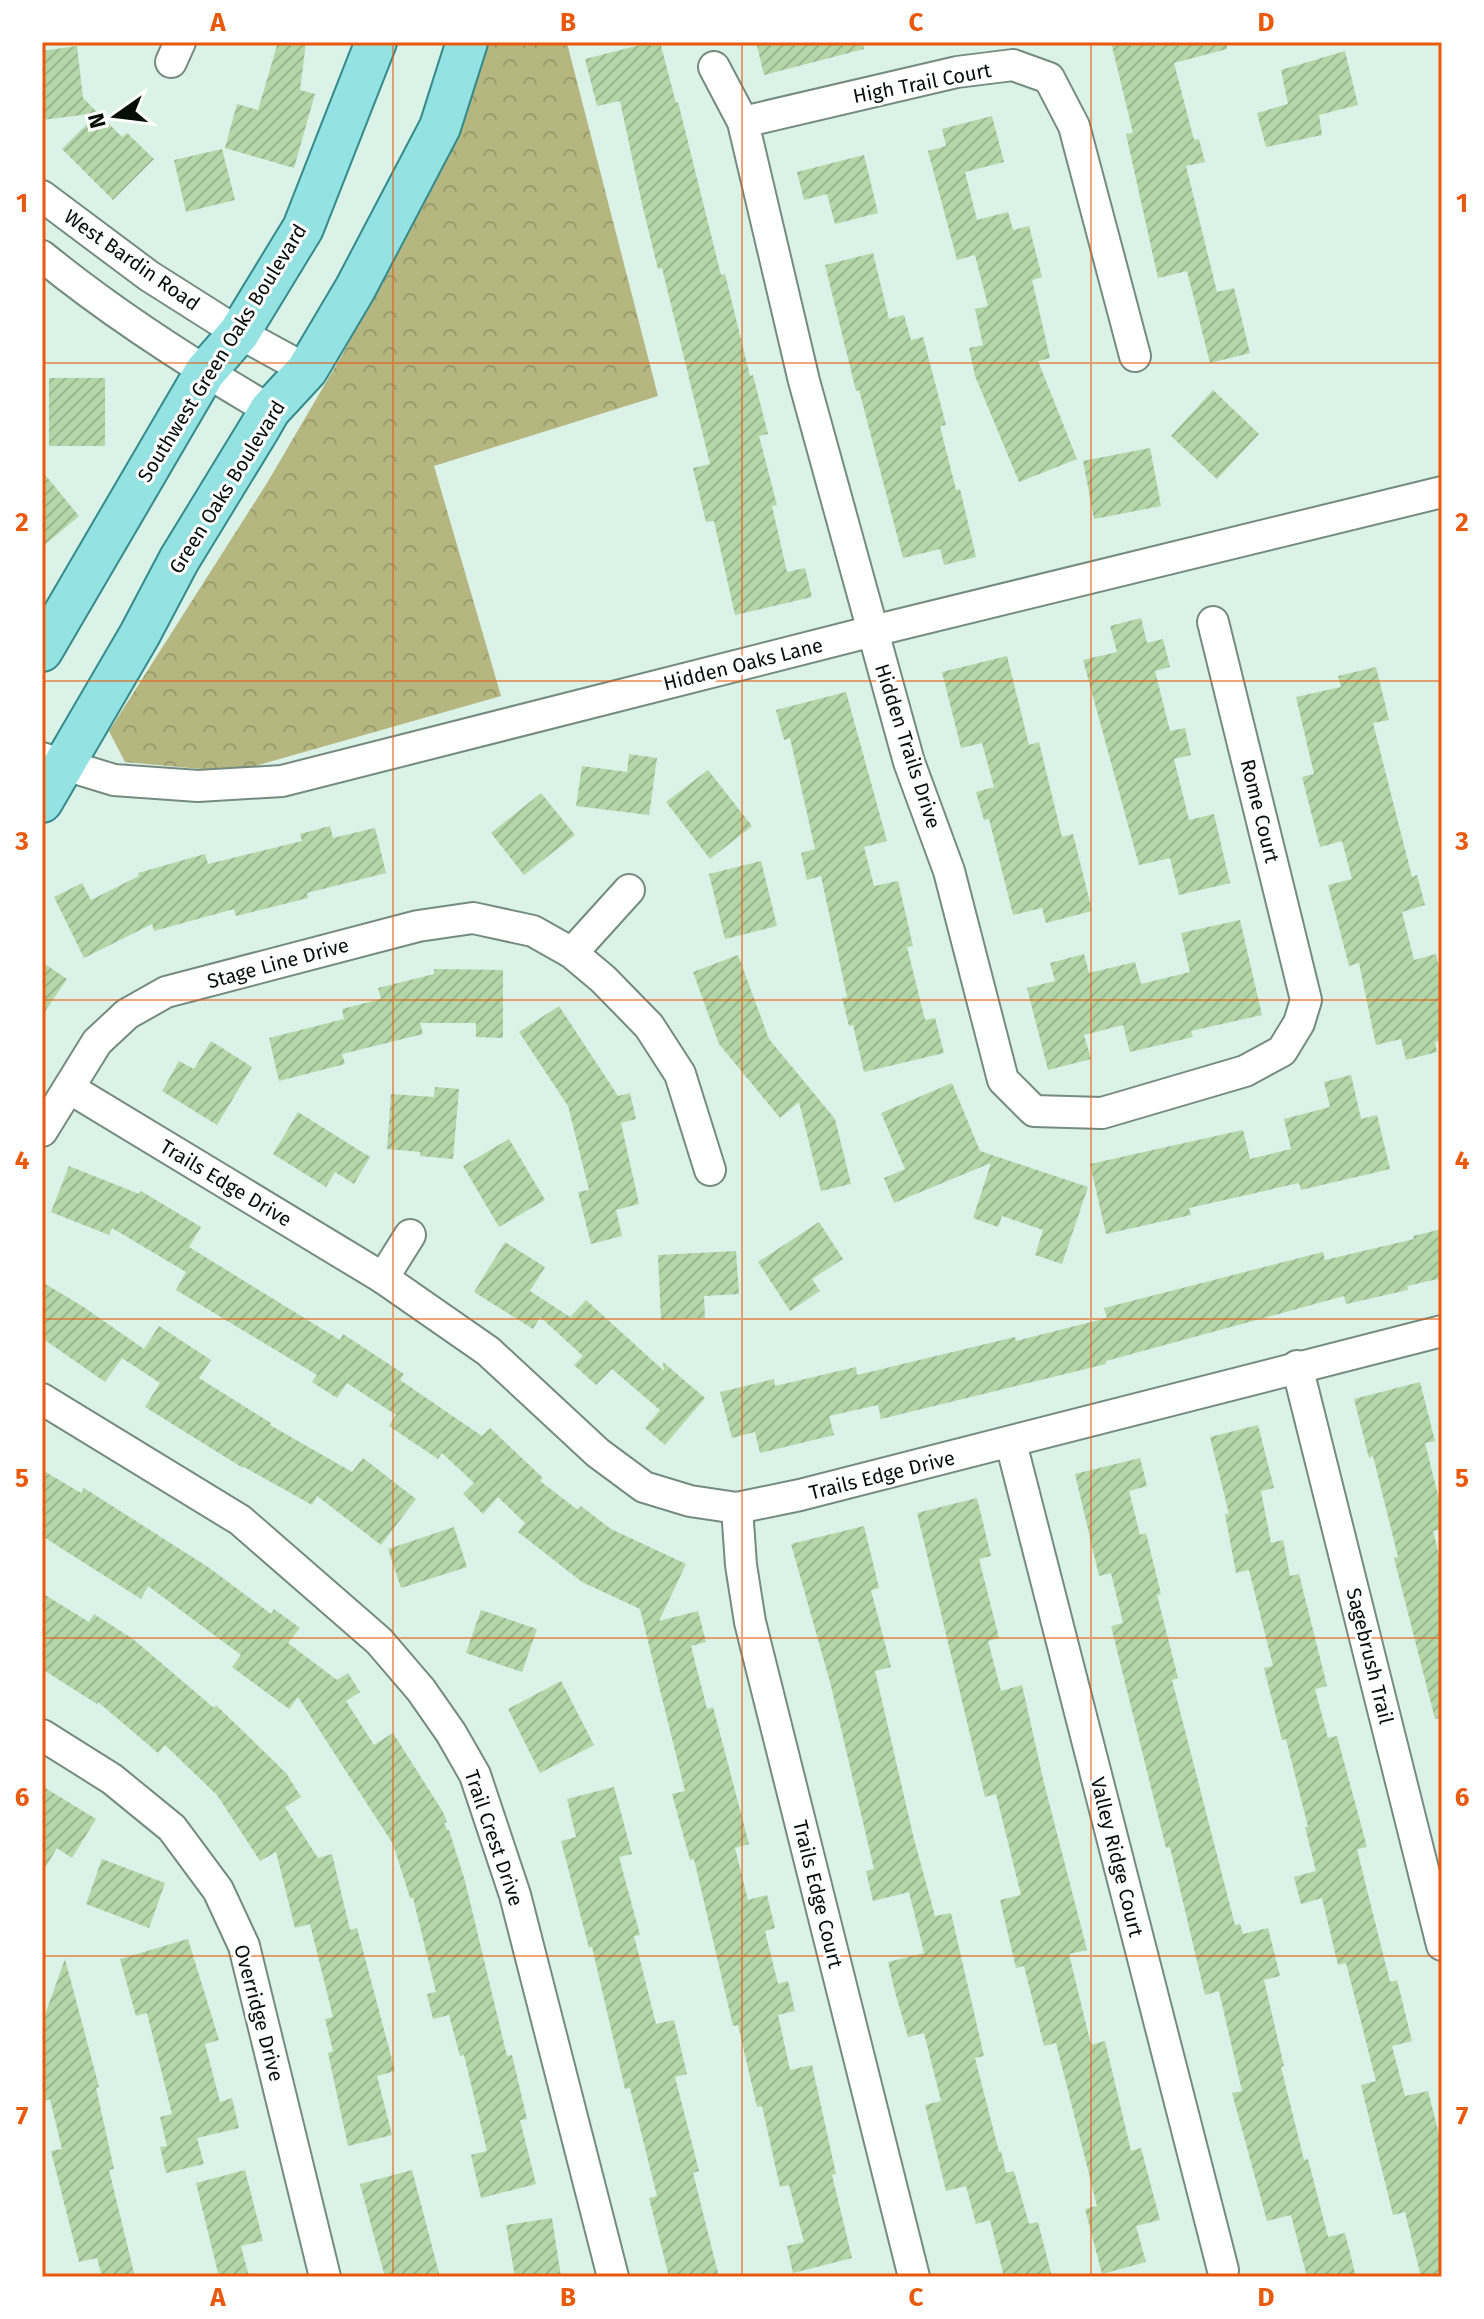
<svg xmlns="http://www.w3.org/2000/svg" width="1484" height="2319" font-family="'Fira Sans',sans-serif">
  <defs>
    <pattern id="forest-crowns" width="20" height="18" patternUnits="userSpaceOnUse" patternTransform="scale(2)"><rect width="20" height="18" fill="#b6b780"/><path d="M2 6a3 3 0 1 1 6 0M12 15a3 3 0 1 1 6 0" fill="none" stroke="#9b9c6d"/></pattern>
    <pattern id="building-hatch" width="6" height="6" patternUnits="userSpaceOnUse" patternTransform="scale(2)"><rect width="6" height="6" fill="#b4d7a9"/><path d="M-1 1l2-2M0 6l6-6M5 7l2-2" fill="none" stroke="#99b790"/></pattern>
  </defs>
  <rect width="100%" height="100%" fill="#daf2e7"/>
  <polygon fill="url(#forest-crowns)" points="478,42 570,42 567,43 658,396 434,466 501,696 234,772 125,762 109,731 267,483 345,350 453,133"/>
  <g fill="url(#building-hatch)">
    <polygon points="278,42 306,42 300,90 315,94 294,168 225,148 237,104 258,110"/>
    <polygon points="652,42 660,42 676,103 678,102 721,275 725,274 750,376 753,375 768,434 759,436 777,505 772,506 787,572 805,568 812,597 735,615 714,521 706,522 693,468 710,464 662,268 658,269 642,204 620,101 597,106 585,59"/>
    <polygon points="756,42 863,42 864,49 764,75"/>
    <polygon points="1111,42 1227,42 1227,49 1174,63 1194,140 1199,139 1205,162 1186,166 1217,292 1234,288 1250,353 1210,363 1187,271 1158,278 1126,134 1133,133"/>
    <polygon points="77,46 83,98 122,137 127,133 154,159 113,200 62,149 98,113 42,120 42,51"/>
    <polygon points="1345,51 1358,105 1319,115 1322,135 1266,147 1257,113 1288,104 1281,70"/>
    <polygon points="992,116 1004,162 965,172 977,220 1008,212 1013,230 1029,226 1042,277 1032,280 1050,358 1038,361 1077,459 1019,482 975,376 969,348 983,345 975,309 988,306 975,255 957,260 928,151 946,146 942,129"/>
    <polygon points="222,149 235,200 186,212 174,160"/>
    <polygon points="864,155 878,213 835,224 827,194 804,200 797,172"/>
    <polygon points="873,253 889,319 904,315 911,340 923,337 946,425 940,426 956,490 960,489 976,557 944,565 940,549 903,558 859,390 856,391 825,265"/>
    <rect x="49" y="378" width="56" height="68"/>
    <polygon points="1213,390 1259,434 1217,479 1171,436"/>
    <polygon points="1150,448 1161,506 1094,519 1083,461"/>
    <polygon points="42,471 79,516 42,547"/>
    <polygon points="1141,618 1147,643 1163,639 1170,667 1155,671 1170,731 1185,728 1191,755 1174,759 1189,820 1214,814 1230,883 1179,895 1170,858 1139,865 1083,660 1117,652 1110,626"/>
    <polygon points="1007,656 1029,745 1039,742 1062,837 1073,834 1092,911 1046,923 1042,908 1013,915 989,819 984,820 976,792 994,787 982,743 961,748 942,672"/>
    <polygon points="1376,667 1389,720 1373,723 1412,877 1417,875 1425,905 1402,912 1414,960 1436,954 1442,979 1442,1040 1435,1042 1437,1052 1406,1060 1401,1039 1376,1045 1359,963 1349,966 1328,885 1352,879 1342,841 1320,847 1302,777 1314,774 1296,697 1341,687 1338,676"/>
    <polygon points="846,692 887,841 864,847 874,886 898,881 913,946 907,947 925,1020 935,1018 944,1053 864,1072 853,1025 849,1026 842,998 847,997 821,876 807,880 801,853 815,849 790,738 784,740 776,710"/>
    <polygon points="629,754 657,758 649,815 576,806 582,766 627,772"/>
    <polygon points="708,770 752,826 710,859 666,802"/>
    <polygon points="541,793 575,835 524,875 491,833"/>
    <polygon points="330,826 333,838 375,828 386,873 307,893 308,898 236,916 234,909 154,931 152,924 84,958 54,897 82,883 91,900 139,876 138,873 205,854 208,864 302,841 300,834"/>
    <polygon points="761,861 777,926 725,939 709,874"/>
    <polygon points="1240,920 1262,1015 1191,1031 1193,1037 1130,1052 1123,1025 1084,1035 1091,1059 1048,1070 1027,988 1055,981 1050,963 1084,954 1089,973 1135,962 1141,984 1190,972 1181,933"/>
    <polygon points="738,955 769,1039 835,1119 851,1184 821,1191 799,1102 780,1118 719,1044 693,972"/>
    <polygon points="42,962 67,979 42,1016"/>
    <polygon points="434,969 503,970 503,1038 476,1037 476,1023 420,1023 423,1034 342,1054 345,1064 279,1081 269,1038 344,1019 342,1009 381,999 378,988 434,974"/>
    <polygon points="559,1006 618,1096 630,1093 636,1119 621,1123 639,1204 616,1210 622,1236 591,1244 578,1192 589,1190 568,1106 519,1032"/>
    <polygon points="211,1041 252,1067 217,1125 162,1091 179,1061 194,1069"/>
    <polygon points="1351,1075 1361,1119 1377,1115 1390,1169 1301,1190 1299,1183 1189,1208 1191,1215 1106,1234 1090,1164 1243,1130 1250,1159 1291,1149 1284,1119 1330,1107 1324,1082"/>
    <polygon points="952,1083 980,1151 1088,1187 1062,1264 1035,1255 1043,1230 1002,1216 998,1227 973,1218 991,1163 894,1203 884,1178 905,1169 881,1113"/>
    <polygon points="435,1087 459,1089 453,1159 420,1156 420,1152 387,1149 391,1094 434,1097"/>
    <polygon points="298,1112 370,1157 354,1184 335,1172 326,1187 273,1154"/>
    <polygon points="509,1139 545,1200 499,1227 463,1166"/>
    <polygon points="69,1166 139,1194 141,1191 201,1227 189,1247 340,1340 343,1334 404,1374 400,1380 482,1436 490,1428 543,1478 540,1481 578,1510 581,1506 611,1529 686,1564 659,1621 698,1611 706,1642 691,1646 707,1709 713,1707 749,1844 735,1848 748,1900 767,1895 775,1928 765,1931 778,1984 788,1981 795,2011 778,2015 790,2070 812,2065 836,2174 832,2175 852,2258 793,2273 787,2246 804,2242 789,2185 780,2187 762,2106 757,2107 738,2025 733,2026 694,1859 690,1860 672,1794 685,1791 640,1609 582,1582 518,1532 525,1523 498,1497 483,1514 463,1494 474,1483 442,1453 438,1459 389,1426 396,1415 347,1383 337,1398 312,1382 317,1375 176,1290 186,1272 112,1228 109,1235 51,1212"/>
    <polygon points="819,1222 843,1259 812,1279 820,1291 790,1311 758,1262"/>
    <polygon points="1442,1229 1442,1278 1407,1286 1408,1290 1346,1304 1344,1296 1106,1361 1106,1364 881,1419 878,1405 829,1416 834,1435 760,1453 755,1432 732,1438 720,1392 774,1379 775,1386 856,1367 857,1375 1015,1337 1016,1341 1107,1318 1104,1308 1323,1252 1325,1260 1414,1239 1413,1236"/>
    <polygon points="505,1242 545,1267 530,1291 570,1317 586,1300 664,1371 663,1362 705,1398 665,1445 645,1428 660,1410 612,1369 596,1385 574,1365 583,1356 540,1317 533,1329 474,1292"/>
    <polygon points="736,1251 739,1294 704,1296 705,1318 661,1320 658,1255"/>
    <polygon points="42,1282 82,1306 144,1349 159,1326 211,1360 199,1378 271,1423 270,1425 352,1472 363,1458 416,1499 381,1545 317,1496 312,1505 244,1467 243,1468 145,1407 160,1383 122,1358 105,1382 42,1338"/>
    <polygon points="1420,1382 1435,1441 1425,1443 1442,1511 1442,1529 1433,1531 1442,1567 1442,1718 1435,1719 1394,1558 1398,1557 1373,1456 1369,1458 1354,1399"/>
    <polygon points="1258,1425 1274,1488 1261,1491 1271,1543 1283,1540 1290,1576 1299,1574 1327,1686 1315,1689 1328,1738 1337,1736 1367,1847 1357,1849 1366,1886 1390,1982 1397,1980 1412,2041 1392,2046 1405,2096 1428,2091 1442,2146 1442,2277 1421,2277 1405,2212 1393,2215 1361,2085 1376,2081 1346,1963 1338,1965 1322,1898 1301,1904 1294,1877 1316,1871 1305,1827 1308,1827 1286,1739 1282,1740 1264,1668 1273,1666 1249,1570 1236,1573 1225,1514 1229,1514 1210,1437"/>
    <polygon points="1140,1458 1147,1486 1129,1491 1140,1535 1146,1533 1161,1594 1157,1595 1178,1678 1172,1680 1235,1925 1240,1924 1243,1934 1268,1928 1280,1976 1264,1980 1284,2066 1281,2067 1304,2160 1308,2159 1328,2237 1345,2233 1356,2277 1307,2277 1291,2215 1267,2221 1232,2093 1242,2091 1219,1991 1205,1995 1170,1847 1166,1848 1111,1626 1123,1623 1111,1573 1099,1576 1075,1474"/>
    <polygon points="42,1470 81,1493 84,1488 208,1567 271,1614 274,1609 300,1628 288,1643 337,1680 348,1673 360,1692 346,1701 374,1745 393,1733 443,1812 447,1822 444,1823 447,1830 449,1830 465,1881 507,2056 512,2055 527,2119 520,2120 536,2184 481,2198 471,2155 487,2151 464,2055 460,2056 449,2015 433,2019 427,1994 436,1992 413,1898 410,1898 393,1844 298,1697 289,1709 232,1667 241,1655 148,1586 141,1599 42,1536"/>
    <polygon points="977,1498 991,1556 979,1559 999,1638 988,1641 1001,1691 1022,1685 1044,1783 1087,1950 1069,1954 1091,2045 1105,2041 1131,2151 1141,2148 1160,2220 1136,2226 1146,2262 1102,2274 1085,2209 1097,2206 1056,2043 1044,2046 1024,1966 1016,1968 1000,1900 1021,1895 996,1794 985,1797 917,1513"/>
    <polygon points="864,1526 879,1588 871,1590 891,1667 875,1671 914,1839 935,1916 951,1913 984,2056 975,2058 999,2152 1001,2151 1006,2173 1014,2171 1029,2224 1038,2222 1052,2277 1004,2277 990,2220 976,2224 966,2186 946,2191 925,2105 941,2101 924,2033 908,2037 895,1992 888,1962 924,1953 909,1892 873,1901 866,1871 874,1869 830,1682 791,1544"/>
    <polygon points="454,1527 467,1567 401,1588 388,1549"/>
    <polygon points="42,1593 89,1622 94,1614 133,1639 214,1708 216,1705 286,1773 301,1797 285,1807 318,1858 332,1854 350,1930 357,1928 395,2071 377,2076 392,2135 348,2146 328,2053 333,2051 325,2019 333,2017 310,1924 295,1928 276,1852 260,1861 217,1795 165,1745 158,1753 98,1702 97,1704 42,1669"/>
    <polygon points="481,1610 537,1629 522,1672 466,1653"/>
    <polygon points="561,1681 594,1745 540,1773 508,1709"/>
    <polygon points="42,1786 96,1819 72,1858 57,1848 42,1873"/>
    <polygon points="614,1787 632,1854 619,1857 640,1935 634,1936 656,2024 674,2020 687,2074 675,2077 699,2171 693,2173 719,2277 669,2277 649,2198 657,2196 630,2088 625,2089 592,1947 589,1948 561,1841 576,1837 567,1799"/>
    <polygon points="102,1859 165,1883 149,1928 86,1904"/>
    <polygon points="188,1939 219,2040 205,2044 220,2102 232,2098 239,2128 197,2138 204,2164 166,2173 160,2147 167,2146 160,2117 172,2114 147,2013 136,2016 120,1959"/>
    <polygon points="65,1959 99,2087 96,2088 114,2169 109,2170 135,2277 102,2277 97,2258 79,2262 51,2151 62,2149 50,2099 42,2102 42,2023"/>
    <polygon points="245,2170 263,2241 241,2246 249,2277 219,2277 196,2183"/>
    <polygon points="412,2170 440,2277 385,2277 360,2184"/>
    <polygon points="552,2218 561,2277 515,2277 506,2225"/>
  </g>
  <g fill="none" stroke-linecap="round" stroke-linejoin="round">
    <defs>
      <g id="minor">
        <polyline points="171,62 180,42"/>
        <polyline points="714,67 743,122 804,381 909,762 949,871 1003,1080 1034,1111 1102,1113 1245,1071 1282,1051 1299,1023 1306,1000 1213,622"/>
        <polyline points="743,122 957,72 1013,65 1049,78 1074,126 1135,356"/>
        <polyline points="42,196 149,276 239,333 307,370"/>
        <path d="M42 256C113 314 191 364 270 410"/>
        <polyline points="42,758 114,780 198,786 282,781 873,631 1442,492"/>
        <polyline points="572,953 629,890"/>
        <polyline points="69,1088 383,1278 488,1351 598,1453 644,1487 690,1501 737,1508 800,1495 1442,1331"/>
        <polyline points="42,1131 97,1042 127,1014 166,992 418,926 473,918 533,931 572,953 603,979 649,1026 680,1074 710,1170"/>
        <polyline points="383,1278 410,1235"/>
        <polyline points="1297,1366 1442,1945"/>
        <polyline points="42,1399 240,1520 379,1641 421,1690 451,1733 475,1775 515,1895 613,2277"/>
        <polyline points="1011,1443 1223,2270"/>
        <polyline points="737,1508 741,1565 750,1622 914,2277"/>
        <polyline points="42,1735 112,1779 172,1828 218,1890 244,1946 325,2277"/>
      </g>
      <g id="major">
        <polyline points="42,651 205,372 239,333 303,228 376,42"/>
        <polyline points="42,802 140,634 179,560 259,429 270,410 307,370 355,289 440,127 467,42"/>
      </g>
    </defs>
    <use href="#minor" stroke="#758b81" stroke-width="34"/>
    <use href="#major" stroke="#358b8b" stroke-width="44"/>
    <use href="#minor" stroke="#fff" stroke-width="30"/>
    <use href="#major" stroke="#95e2e3" stroke-width="40"/>
  </g>
  <path fill="none" stroke="#e8590c" stroke-width="2" stroke-opacity="0.55" d="M393 42V2277M742 42V2277M1091 42V2277M42 363H1442M42 681H1442M42 1000H1442M42 1319H1442M42 1638H1442M42 1956H1442"/>
  <g text-anchor="middle" stroke-width="6" stroke-linejoin="round" paint-order="stroke">
    <g font-size="20" fill="#060e0a" stroke="#fff">
      <text transform="translate(922 83) rotate(-11)" y="7">High Trail Court</text>
      <text transform="translate(132 260) rotate(35)" y="7">West Bardin Road</text>
      <text transform="translate(222 353) rotate(-58)" y="7">Southwest Green Oaks Boulevard</text>
      <text transform="translate(227 487) rotate(-58)" y="7">Green Oaks Boulevard</text>
      <text transform="translate(743 664) rotate(-14)" y="7">Hidden Oaks Lane</text>
      <text transform="translate(908 746) rotate(72)" y="7">Hidden Trails Drive</text>
      <text transform="translate(1260 811) rotate(76)" y="7">Rome Court</text>
      <text transform="translate(278 963) rotate(-15)" y="7">Stage Line Drive</text>
      <text transform="translate(226 1183) rotate(31)" y="7">Trails Edge Drive</text>
      <text transform="translate(882 1475) rotate(-14)" y="7">Trails Edge Drive</text>
      <text transform="translate(1370 1656) rotate(76)" y="7">Sagebrush Trail</text>
      <text transform="translate(494 1838) rotate(71)" y="7">Trail Crest Drive</text>
      <text transform="translate(1117 1857) rotate(76)" y="7">Valley Ridge Court</text>
      <text transform="translate(818 1894) rotate(76)" y="7">Trails Edge Court</text>
      <text transform="translate(259 2013) rotate(75)" y="7">Overridge Drive</text>
    </g>
  </g>
  <rect width="1484" height="2319" fill="none" stroke="#ffffff" stroke-width="88"/>
  <g transform="translate(116 116) rotate(256)" stroke="#ffffff" stroke-width="6" paint-order="stroke">
  <path d="M0-6L14 30L0 20L-14 30Z" fill="#060e0a"/>
  <text y="-12" font-size="22" font-weight="bold" text-anchor="middle" fill="#060e0a">N</text>
  </g>
  <rect x="44" y="44" width="1396" height="2231" fill="none" stroke="#e8590c" stroke-width="3"/>
  <g font-size="26" text-anchor="middle" font-weight="bold" fill="#e8590c">
    <text x="218" y="31">A</text>
    <text x="568" y="31">B</text>
    <text x="916" y="31">C</text>
    <text x="1266" y="31">D</text>
    <text x="22" y="212">1</text>
    <text x="1462" y="212">1</text>
    <text x="22" y="531">2</text>
    <text x="1462" y="531">2</text>
    <text x="22" y="850">3</text>
    <text x="1462" y="850">3</text>
    <text x="22" y="1169">4</text>
    <text x="1462" y="1169">4</text>
    <text x="22" y="1487">5</text>
    <text x="1462" y="1487">5</text>
    <text x="22" y="1806">6</text>
    <text x="1462" y="1806">6</text>
    <text x="22" y="2125">7</text>
    <text x="1462" y="2125">7</text>
    <text x="218" y="2306">A</text>
    <text x="568" y="2306">B</text>
    <text x="916" y="2306">C</text>
    <text x="1266" y="2306">D</text>
  </g>
</svg>
